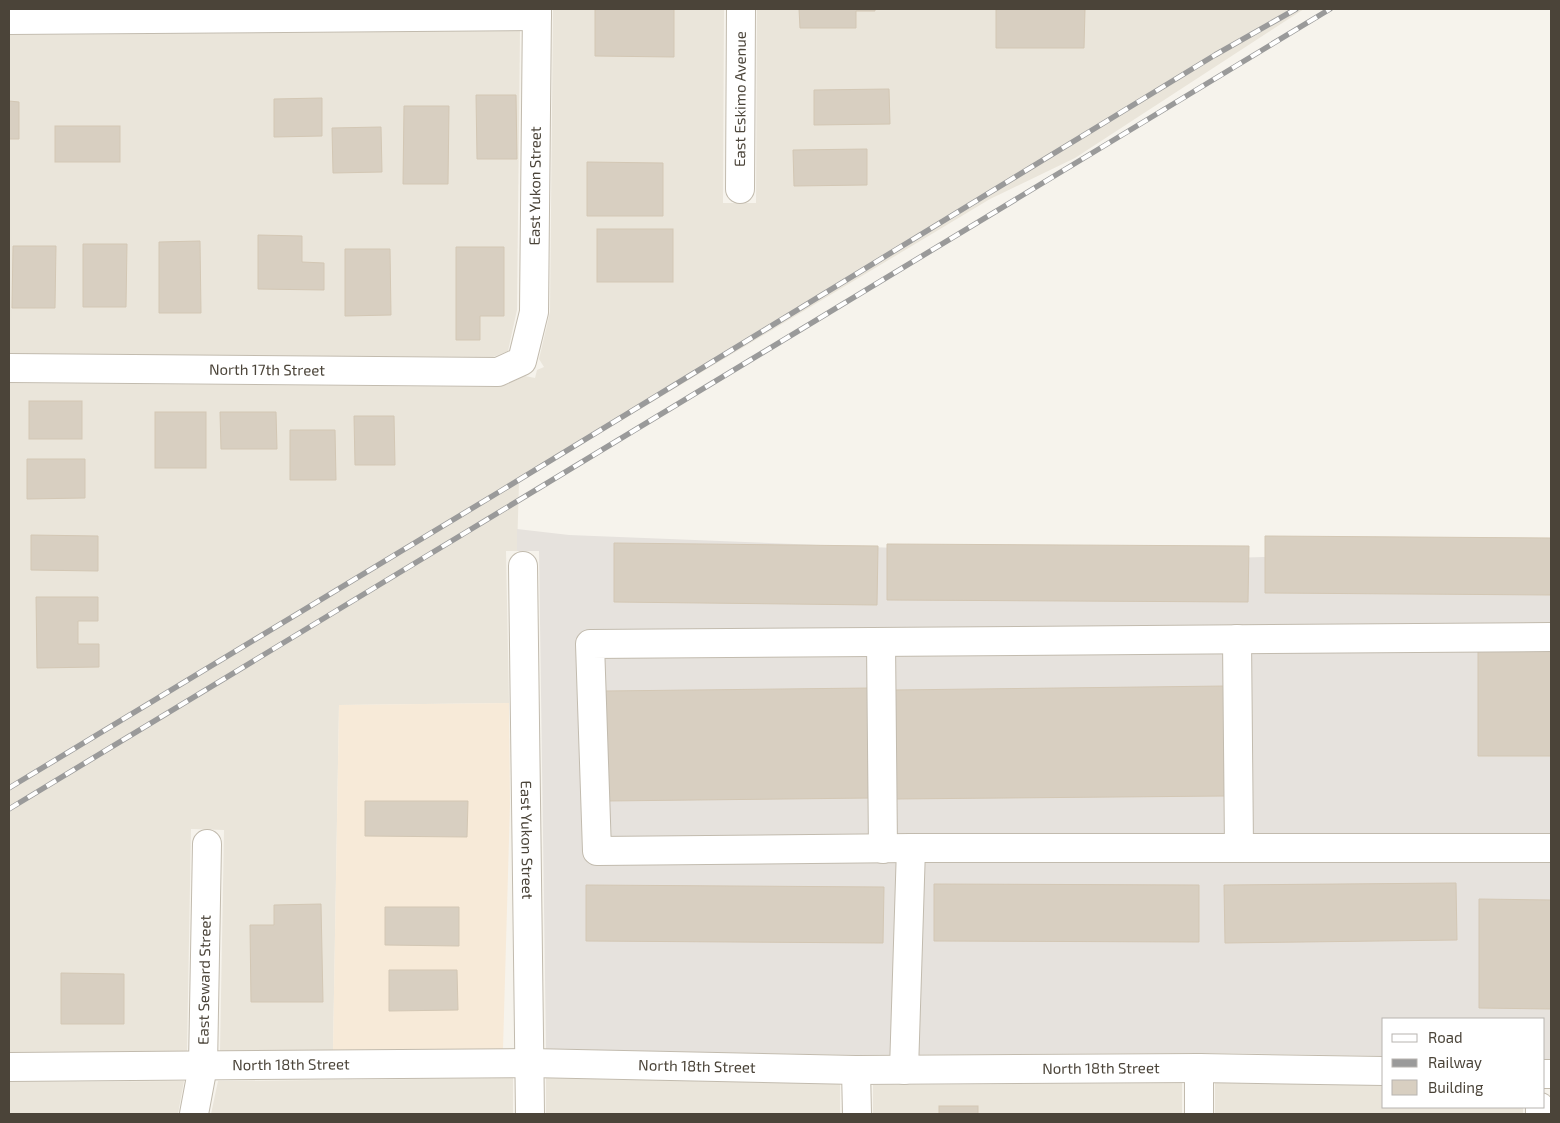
<svg xmlns="http://www.w3.org/2000/svg" width="1560" height="1123" font-family="'Exo 2',sans-serif">
  <rect width="100%" height="100%" fill="#f6f3ec"/>
  <g fill="#eae5da">
    <polygon points="553,9 724,9 723,203 756,203 757,9 1304,9 1075,158 990,199 519,482 517,551 506,551 509,703 339,705 333,1050 220,1051 224,830 191,829 187,1051 9,1052 9,383 497,387 505,385 525,376 535,378 537,370 544,367 539,359 550,312"/>
    <polygon points="520,31 517,310 508,351 493,357 9,354 9,35"/>
    <polygon points="513,1078 513,1114 211,1114 218,1081"/>
    <polygon points="546,1078 840,1084 840,1114 546,1114"/>
    <polygon points="184,1081 178,1114 9,1114 9,1082"/>
    <polygon points="1182,1083 1182,1114 873,1114 873,1085"/>
    <polygon points="1215,1083 1384,1085 1384,1107 1523,1107 1523,1114 1215,1114"/>
  </g>
  <polygon fill="#f7ead8" points="509,703 510,804 503,1049 333,1050 339,705"/>
  <polygon fill="#e6e2dd" points="517,529 569,535 1227,561 1230,558 1551,549 1551,1059 1544,1059 1544,1019 1384,1019 1384,1056 1215,1053 856,1055 546,1049 539,551 517,551"/>
  <g fill="#d8cfc1" stroke="#d3c7b4">
    <polygon points="595,9 674,9 674,57 595,56"/>
    <polygon points="799,9 875,9 875,11 856,11 856,28 800,28"/>
    <polygon points="996,9 1085,9 1084,48 996,48"/>
    <polygon points="889,89 890,124 814,125 814,90"/>
    <polygon points="476,95 516,95 517,159 477,159"/>
    <polygon points="322,98 322,136 274,137 274,99"/>
    <polygon points="9,101 19,102 19,139 9,139"/>
    <polygon points="404,106 449,106 448,184 403,184"/>
    <rect x="55" y="126" width="65" height="36"/>
    <polygon points="381,127 382,172 333,173 332,128"/>
    <polygon points="867,149 867,185 794,186 793,150"/>
    <polygon points="587,162 663,163 663,216 587,216"/>
    <rect x="597" y="229" width="76" height="53"/>
    <polygon points="258,235 302,236 302,262 324,263 324,290 258,289"/>
    <polygon points="200,241 201,313 159,313 159,242"/>
    <polygon points="83,244 127,244 126,307 83,307"/>
    <polygon points="13,246 56,246 55,308 12,308"/>
    <polygon points="456,247 504,247 504,316 480,316 480,340 456,340"/>
    <polygon points="345,249 390,249 391,315 345,316"/>
    <rect x="29" y="401" width="53" height="38"/>
    <rect x="155" y="412" width="51" height="56"/>
    <polygon points="220,412 276,412 277,449 221,449"/>
    <polygon points="354,416 394,416 395,465 355,465"/>
    <polygon points="290,430 335,430 336,480 290,480"/>
    <polygon points="27,459 85,459 85,498 27,499"/>
    <polygon points="31,535 98,536 98,571 31,570"/>
    <polygon points="1265,536 1551,538 1551,595 1265,593"/>
    <polygon points="614,543 878,546 877,605 614,602"/>
    <polygon points="887,544 1249,546 1248,602 887,600"/>
    <polygon points="36,597 98,597 98,621 78,621 78,644 99,644 99,667 37,668"/>
    <polygon points="1478,646 1551,647 1551,756 1478,756"/>
    <polygon points="1225,686 1225,796 895,799 894,690"/>
    <polygon points="870,688 872,798 607,801 605,691"/>
    <polygon points="365,801 468,801 467,837 365,836"/>
    <polygon points="1456,883 1457,940 1225,943 1224,885"/>
    <polygon points="934,884 1199,885 1199,942 934,941"/>
    <polygon points="586,885 884,887 883,943 586,941"/>
    <polygon points="1479,899 1551,900 1551,1009 1479,1008"/>
    <polygon points="321,904 323,1002 251,1002 250,925 274,925 274,905"/>
    <polygon points="385,907 459,907 459,946 385,945"/>
    <polygon points="389,970 457,970 458,1010 389,1011"/>
    <polygon points="61,973 124,974 124,1024 61,1024"/>
    <rect x="939" y="1106" width="39" height="8"/>
  </g>
  <g fill="none" stroke-linecap="round" stroke-linejoin="round">
    <defs>
      <g id="minor">
        <polyline points="9,20 537,16"/>
        <path id="s1" d="M740 189 741 9"/>
        <path id="s2" d="M9 368 498 372 522 361 534 312 537 9"/>
        <path id="s3" d="M523 566 530 1114"/>
        <polyline points="1551,637 590,644 597,851 911,848 1551,848"/>
        <polyline points="1237,639 1239,848"/>
        <polyline points="881,642 883,849"/>
        <path id="s4" d="M9 1067 530 1063 856 1070 1199 1068 1384 1071"/>
        <polyline points="856,1070 857,1114"/>
        <polyline points="904,1070 911,848"/>
        <polyline points="1544,1074 1551,1074"/>
        <polyline points="1540,1107 1540,1114"/>
        <path id="s5" d="M194 1114 203 1066 207 844"/>
        <polyline points="1199,1114 1199,1068"/>
      </g>
    </defs>
    <use href="#minor" stroke="#c2bbae" stroke-width="30"/>
    <use href="#minor" stroke="#fff" stroke-width="28"/>
    <defs>
      <g id="rail">
        <polyline points="9,788 499,492 1215,55 1296,9"/>
        <polyline points="9,809 1330,9"/>
      </g>
    </defs>
    <use href="#rail" stroke="#9a9a9a" stroke-width="5.5"/>
    <use href="#rail" stroke="#fff" stroke-width="4" stroke-dasharray="11" stroke-linecap="butt"/>
  </g>
  <g text-anchor="middle" stroke-width="4" stroke-linejoin="round" paint-order="stroke">
    <g font-size="15" fill="#4b4439" stroke="#fff">
      <text dy="5" stroke="none"><textPath href="#s1" startOffset="90">East Eskimo Avenue</textPath></text>
      <text dy="5" stroke="none"><textPath href="#s2" startOffset="692">East Yukon Street</textPath></text>
      <text dy="5" stroke="none"><textPath href="#s2" startOffset="258">North 17th Street</textPath></text>
      <text dy="5" stroke="none"><textPath href="#s3" startOffset="274">East Yukon Street</textPath></text>
      <text dy="5" stroke="none"><textPath href="#s5" startOffset="135">East Seward Street</textPath></text>
      <text dy="5" stroke="none"><textPath href="#s4" startOffset="282">North 18th Street</textPath></text>
      <text dy="5" stroke="none"><textPath href="#s4" startOffset="688">North 18th Street</textPath></text>
      <text dy="5" stroke="none"><textPath href="#s4" startOffset="1092">North 18th Street</textPath></text>
    </g>
  </g>
  <rect width="1560" height="1123" fill="none" stroke="#4b4439" stroke-width="20"/>
  <rect x="1382" y="1018" width="162" height="90" fill="#ffffff" stroke="#b7b4b0"/>
  <rect x="1392" y="1034" width="25" height="8" fill="#ffffff" stroke="#b7b4b0"/>
  <text x="1428" y="1043" font-size="15" fill="#4b4439">Road</text>
  <rect x="1392" y="1059" width="25" height="8" fill="#9a9a9a" stroke="#b7b4b0"/>
  <text x="1428" y="1068" font-size="15" fill="#4b4439">Railway</text>
  <rect x="1392" y="1080" width="25" height="15" fill="#d8cfc1" stroke="#b7b4b0"/>
  <text x="1428" y="1093" font-size="15" fill="#4b4439">Building</text>
</svg>
